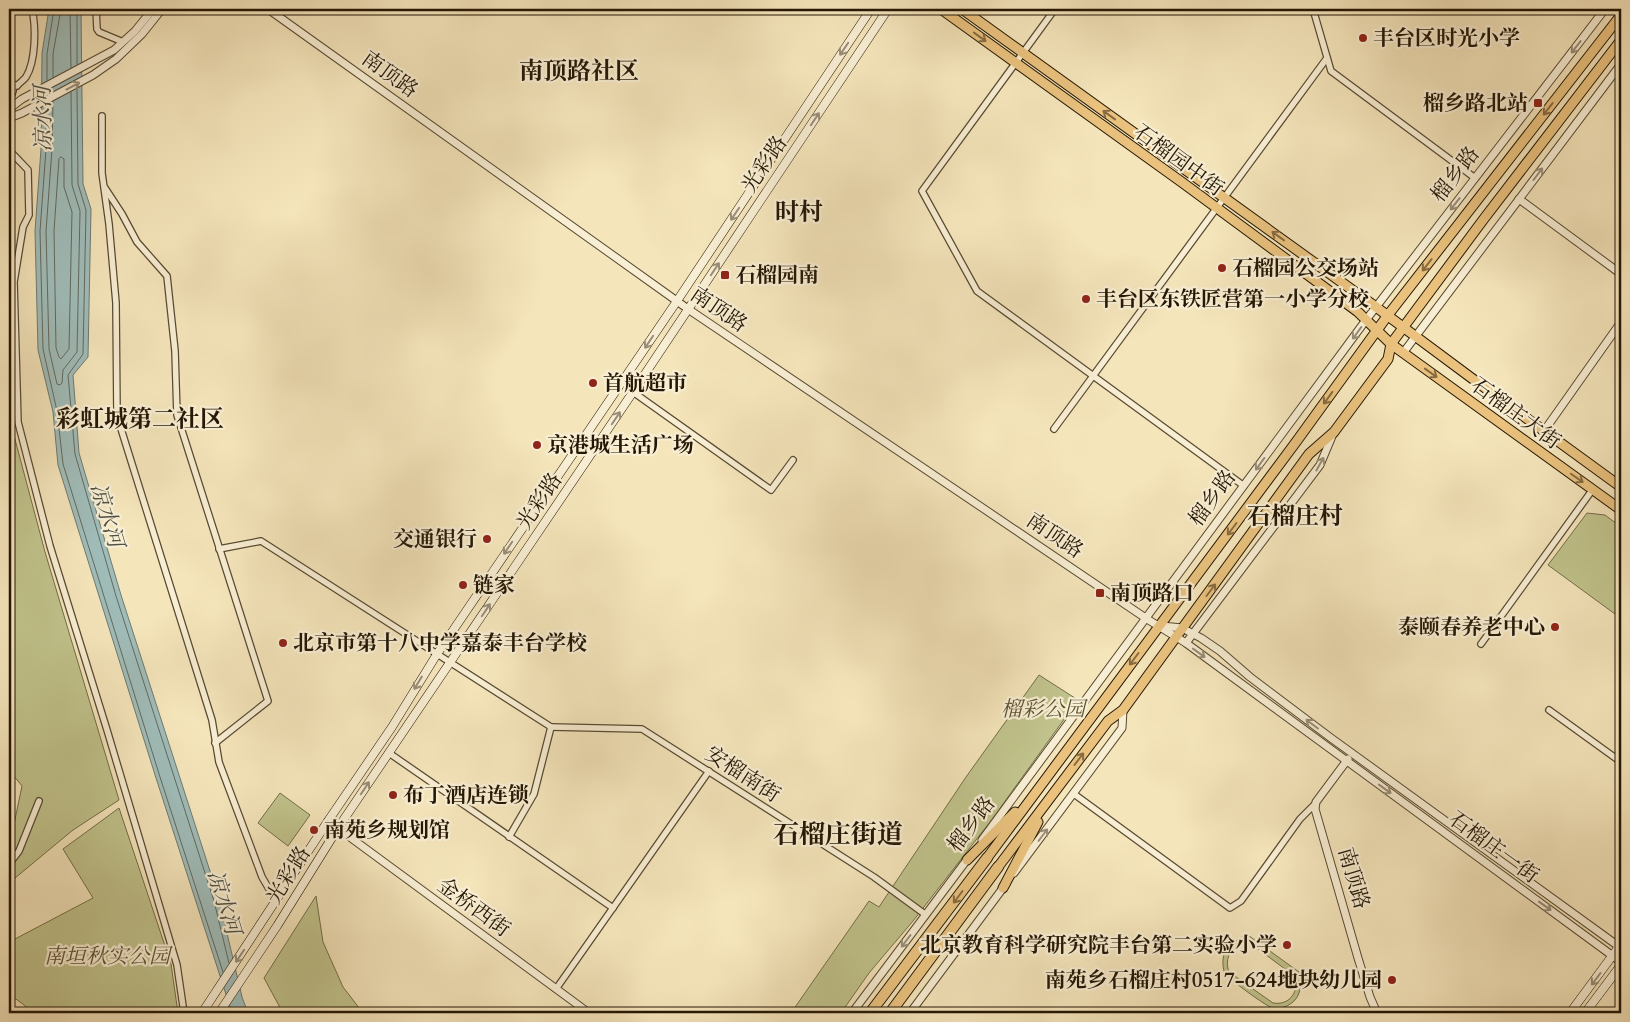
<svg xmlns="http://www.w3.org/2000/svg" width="1630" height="1022" font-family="Cardo,'Noto Serif SC',serif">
  <rect width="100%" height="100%" fill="#f5e5bb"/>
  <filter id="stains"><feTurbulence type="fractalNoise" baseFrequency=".004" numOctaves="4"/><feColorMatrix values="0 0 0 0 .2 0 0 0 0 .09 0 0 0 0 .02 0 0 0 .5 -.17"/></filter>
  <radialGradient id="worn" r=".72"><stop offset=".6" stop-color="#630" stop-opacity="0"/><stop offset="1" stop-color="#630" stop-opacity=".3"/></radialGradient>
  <g fill="#c1c38c" stroke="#726d48" fill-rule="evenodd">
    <polygon points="9,374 12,428 45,552 119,800 73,830 9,883 9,848 22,786 9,770"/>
    <polygon points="1587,513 1605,515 1621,527 1621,607 1615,614 1548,565"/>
    <polygon points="1039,675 1078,700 990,822 913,921 869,973 841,1013 791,1013 869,901 879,907 966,777"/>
    <polygon points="280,793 310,815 288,846 258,823"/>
    <polygon points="119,808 171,964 178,1013 35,1013 9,994 9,928 15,939 93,898 63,849"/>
    <polygon points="316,896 323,942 343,987 363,1013 283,1013 264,978"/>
    <path d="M1245 933 1310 980 1307 984 1300 979C1301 987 1300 995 1294 1001 1289 1006 1281 1009 1273 1008 1265 1006 1231 980 1225 974 1219 958 1226 939 1245 939L1242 937ZM1246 943H1250L1293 975C1301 990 1290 1006 1273 1003L1229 972C1224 958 1231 945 1246 943Z"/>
  </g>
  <polygon fill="#a0bdba" stroke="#6e7b72" points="49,9 81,9 83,184 91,209 88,357 73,375 79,453 121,595 219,899 242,997 248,1013 232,1013 156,778 58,465 53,412 38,350 35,231 41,149 42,53"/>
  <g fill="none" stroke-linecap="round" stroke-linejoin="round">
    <g stroke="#626a60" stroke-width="1">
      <polyline points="70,9 71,68"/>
      <polyline points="77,9 77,64"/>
      <polyline points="53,77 53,54 61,9"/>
      <polyline points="47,80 47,54 54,9"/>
      <polyline points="77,89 78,184 86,210 83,354 68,375 75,454 116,596 214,901 229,963"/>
      <polyline points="53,102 52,149 46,231 49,349 57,384 60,385 62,383 63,370 77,352 80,211 72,185 71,92"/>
      <polyline points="46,105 46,149 40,231 43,349 57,411 63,464 160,777 223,972"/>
      <polygon points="61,157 64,159 64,187 72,212 69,349 61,359 59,357 56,348 54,231 59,159"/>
    </g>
    <defs>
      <g id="minor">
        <polyline points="96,9 97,29 99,32 123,42"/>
        <polyline points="1055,9 922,191 977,291 1244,486"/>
        <polyline points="1313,9 1331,71 1475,178"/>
        <path d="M9 103 13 91V84L17 86C19 83 24 80 26 77 36 61 36 27 32 9"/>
        <polyline points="102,116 102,173 109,224 116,303 117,416 212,720 219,762 262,877 276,901"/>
        <polyline points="9,150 28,170 29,215 23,227 14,282 18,422 50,546 107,730 177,965 184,1013"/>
        <polyline points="105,188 122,214 137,242 167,276 175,351 177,415 268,701 215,743"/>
        <polyline points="633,392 771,490 793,460"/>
        <polyline points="1054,429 1327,58"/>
        <polyline points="219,549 261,541 551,727 534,794 509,837"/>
        <polyline points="1481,644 1593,489"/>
        <polyline points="1549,710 1621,762"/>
        <polyline points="551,727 642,729 874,877 926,915"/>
        <polyline points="389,753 613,908"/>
        <polyline points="1074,794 1230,908 1241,901 1300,819 1315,804"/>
        <polyline points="9,864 19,851 39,801"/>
        <polyline points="556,989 709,771"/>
      </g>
      <g id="tertiary">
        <polyline points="268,9 688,309 1147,619 1186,643 1621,962"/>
        <polyline points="9,109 22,99 114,50 135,31 153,9"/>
        <polyline points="9,118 22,113 93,75 116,59 142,34 162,9"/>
        <polyline points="1519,199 1621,274"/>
        <polyline points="1403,353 1621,64"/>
        <polyline points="1544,431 1621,322"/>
        <polyline points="1162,626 1182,628 1201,638 1220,651 1250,677 1331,738 1621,948"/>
        <polyline points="1186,643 1320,465 1333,434"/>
        <polyline points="1348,759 1316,802 1315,809 1358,958 1370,997 1377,1013"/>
        <polyline points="328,821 589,1013"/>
        <polyline points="982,840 1366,320 1605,9"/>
        <polyline points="1014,873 1122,728 1123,710"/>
        <polyline points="852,1013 969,857"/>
        <polyline points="910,1013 1006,884"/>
      </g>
      <g id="secondary">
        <polyline points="202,1013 328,821 392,727 437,654 677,301 871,9"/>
        <polyline points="219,1013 277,926 338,828 633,392 888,9"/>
        <polyline points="1570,1013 1621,944"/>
        <polyline points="1585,1013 1621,965"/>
      </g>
      <g id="primary">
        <polyline points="941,9 1183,183 1358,312 1391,344 1621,510"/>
        <polyline points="962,9 1376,307 1485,388 1621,487"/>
        <polyline points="987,858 1296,442 1388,315 1621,15"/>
        <polyline points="967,860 1015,812"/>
        <polyline points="998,867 1108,721 1123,710 1309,454 1334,432 1388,359 1391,344 1483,220 1621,40"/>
        <polyline points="1003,888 1038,822"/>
      </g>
      <g id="trunk">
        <polyline points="870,1013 987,858"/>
        <polyline points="890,1013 998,867"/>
      </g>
    </defs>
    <use href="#minor" stroke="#584a32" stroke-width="8"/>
    <use href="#tertiary" stroke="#584a32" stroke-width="9"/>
    <use href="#secondary" stroke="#241705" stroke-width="9"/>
    <use href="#primary" stroke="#241705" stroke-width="11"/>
    <use href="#trunk" stroke="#241705" stroke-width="12"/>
    <use href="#minor" stroke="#f8eed3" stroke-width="5.5"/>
    <use href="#tertiary" stroke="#f8eed3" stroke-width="7"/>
    <use href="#secondary" stroke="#f8eed3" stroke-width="8"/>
    <use href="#primary" stroke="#eac27e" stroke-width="9"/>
    <use href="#trunk" stroke="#eac27e" stroke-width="10"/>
  </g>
  <defs><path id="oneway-shaft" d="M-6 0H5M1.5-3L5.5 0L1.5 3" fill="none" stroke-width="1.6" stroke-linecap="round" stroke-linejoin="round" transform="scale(1.25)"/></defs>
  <g stroke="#876c42">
    <use href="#oneway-shaft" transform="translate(980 37) rotate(36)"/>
    <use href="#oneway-shaft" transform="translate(1548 109) rotate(128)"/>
    <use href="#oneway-shaft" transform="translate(1109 115) rotate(-144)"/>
    <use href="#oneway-shaft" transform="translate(1278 236) rotate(-144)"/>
    <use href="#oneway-shaft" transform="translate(1427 265) rotate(128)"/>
    <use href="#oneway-shaft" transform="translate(1431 373) rotate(36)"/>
    <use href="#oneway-shaft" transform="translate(1328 398) rotate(126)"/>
    <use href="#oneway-shaft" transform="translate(1577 478) rotate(35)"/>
    <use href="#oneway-shaft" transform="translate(1232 529) rotate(127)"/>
    <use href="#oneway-shaft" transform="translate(1211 590) rotate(-53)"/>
    <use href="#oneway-shaft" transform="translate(1134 659) rotate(127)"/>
    <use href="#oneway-shaft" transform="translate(1079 759) rotate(-53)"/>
    <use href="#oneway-shaft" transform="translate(958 897) rotate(127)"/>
  </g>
  <g stroke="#998d76">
    <use href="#oneway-shaft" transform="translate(1576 47) rotate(128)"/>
    <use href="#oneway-shaft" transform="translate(844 49) rotate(124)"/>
    <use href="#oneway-shaft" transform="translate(73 86) rotate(-28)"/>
    <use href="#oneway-shaft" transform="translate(815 119) rotate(-56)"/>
    <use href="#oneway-shaft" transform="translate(1538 174) rotate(-53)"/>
    <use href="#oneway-shaft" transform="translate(1455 204) rotate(128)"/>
    <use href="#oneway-shaft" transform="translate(735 214) rotate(124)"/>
    <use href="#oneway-shaft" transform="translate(715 269) rotate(-56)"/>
    <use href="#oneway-shaft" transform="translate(1357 333) rotate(126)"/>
    <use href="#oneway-shaft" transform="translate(649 342) rotate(124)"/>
    <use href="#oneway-shaft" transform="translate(616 418) rotate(-56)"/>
    <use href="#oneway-shaft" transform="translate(1260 464) rotate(126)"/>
    <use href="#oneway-shaft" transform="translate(1320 464) rotate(-61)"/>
    <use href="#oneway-shaft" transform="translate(508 548) rotate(124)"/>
    <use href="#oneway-shaft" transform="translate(486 610) rotate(-56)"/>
    <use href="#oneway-shaft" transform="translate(1199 653) rotate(36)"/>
    <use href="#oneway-shaft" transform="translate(418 683) rotate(121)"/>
    <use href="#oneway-shaft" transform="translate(1312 724) rotate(-143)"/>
    <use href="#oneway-shaft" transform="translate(365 788) rotate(-56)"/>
    <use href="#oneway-shaft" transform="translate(1385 789) rotate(36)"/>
    <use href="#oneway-shaft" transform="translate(1043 835) rotate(-53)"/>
    <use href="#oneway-shaft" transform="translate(1545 906) rotate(36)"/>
    <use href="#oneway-shaft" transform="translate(906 941) rotate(127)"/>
    <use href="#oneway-shaft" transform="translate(240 956) rotate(124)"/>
    <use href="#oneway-shaft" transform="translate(1596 979) rotate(127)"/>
  </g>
  <g fill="#8f2418" stroke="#f8eed3" stroke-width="2">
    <circle cx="1363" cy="38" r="5"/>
    <rect x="1533" y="98" width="10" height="10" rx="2.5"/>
    <circle cx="1222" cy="268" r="5"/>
    <rect x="720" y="270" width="10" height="10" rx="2.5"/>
    <circle cx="1086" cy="299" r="5"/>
    <circle cx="593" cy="383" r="5"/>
    <circle cx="537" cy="445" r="5"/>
    <circle cx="487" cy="539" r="5"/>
    <circle cx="463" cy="585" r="5"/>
    <rect x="1095" y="588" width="10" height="10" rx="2.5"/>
    <circle cx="1555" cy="627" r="5"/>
    <circle cx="283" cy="643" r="5"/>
    <circle cx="393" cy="795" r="5"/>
    <circle cx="314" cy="830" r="5"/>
    <circle cx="1287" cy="945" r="5"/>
    <circle cx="1392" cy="980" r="5"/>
  </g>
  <g text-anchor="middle" stroke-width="4.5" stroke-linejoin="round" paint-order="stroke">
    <g font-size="21" font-weight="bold" fill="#241705" stroke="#f8eed3" text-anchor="start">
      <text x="1373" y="45">丰台区时光小学</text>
      <text x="1528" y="110" text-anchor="end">榴乡路北站</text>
      <text x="1232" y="275">石榴园公交场站</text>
      <text x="735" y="282">石榴园南</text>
      <text x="1096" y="306">丰台区东铁匠营第一小学分校</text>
      <text x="603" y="390">首航超市</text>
      <text x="547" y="452">京港城生活广场</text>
      <text x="477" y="546" text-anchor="end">交通银行</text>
      <text x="473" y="592">链家</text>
      <text x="1110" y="600">南顶路口</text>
      <text x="1545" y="634" text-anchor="end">泰颐春养老中心</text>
      <text x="293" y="650">北京市第十八中学嘉泰丰台学校</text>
      <text x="403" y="802">布丁酒店连锁</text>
      <text x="324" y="837">南苑乡规划馆</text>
      <text x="1277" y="952" text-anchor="end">北京教育科学研究院丰台第二实验小学</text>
      <text x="1382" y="987" text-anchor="end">南苑乡石榴庄村0517-624地块幼儿园</text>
    </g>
    <g font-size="21" fill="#241705" stroke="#f8eed3">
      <text transform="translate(390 74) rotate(36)" y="7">南顶路</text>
      <text transform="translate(1179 160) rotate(36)" y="7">石榴园中街</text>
      <text transform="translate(764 164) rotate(-56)" y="7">光彩路</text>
      <text transform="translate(1455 174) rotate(-52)" y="7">榴乡路</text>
      <text transform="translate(719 309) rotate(34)" y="7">南顶路</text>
      <text transform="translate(1516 413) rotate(36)" y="7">石榴庄大街</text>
      <text transform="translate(1212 498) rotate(-54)" y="7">榴乡路</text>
      <text transform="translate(539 501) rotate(-56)" y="7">光彩路</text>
      <text transform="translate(1055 535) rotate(34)" y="7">南顶路</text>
      <text transform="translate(743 774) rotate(33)" y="7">安榴南街</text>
      <text transform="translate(971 824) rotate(-53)" y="7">榴乡路</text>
      <text transform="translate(1494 847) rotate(36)" y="7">石榴庄一街</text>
      <text transform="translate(288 875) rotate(-58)" y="7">光彩路</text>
      <text transform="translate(1354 878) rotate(74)" y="7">南顶路</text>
      <text transform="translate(474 907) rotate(36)" y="7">金桥西街</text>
    </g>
    <g font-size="21" font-style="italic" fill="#5b5334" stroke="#f8eed3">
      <text x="1043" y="716">榴彩公园</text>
      <text x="107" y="963">南垣秋实公园</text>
    </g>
    <g font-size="22" font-style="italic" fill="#4f5144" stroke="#f8eed3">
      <text transform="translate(42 119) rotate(-91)" y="8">凉水河</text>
      <text transform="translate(108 515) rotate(73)" y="8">凉水河</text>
      <text transform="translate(225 902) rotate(73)" y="8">凉水河</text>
    </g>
    <g font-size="24" font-weight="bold" fill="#241705" stroke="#f8eed3">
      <text x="579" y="79">南顶路社区</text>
      <text x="799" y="220">时村</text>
      <text x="140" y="427">彩虹城第二社区</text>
      <text x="1295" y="524">石榴庄村</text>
    </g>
    <g font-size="26" font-weight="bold" fill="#241705" stroke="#f8eed3">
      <text x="838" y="843">石榴庄街道</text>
    </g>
  </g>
  <rect width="1630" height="1022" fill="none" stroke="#f5e5bb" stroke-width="30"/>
  <rect x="10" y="10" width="1610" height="1002" fill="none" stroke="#241705" stroke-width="2.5"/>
  <rect x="15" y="15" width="1600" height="992" fill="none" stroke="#241705"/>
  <rect width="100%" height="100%" filter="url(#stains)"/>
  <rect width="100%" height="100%" fill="url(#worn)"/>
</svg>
